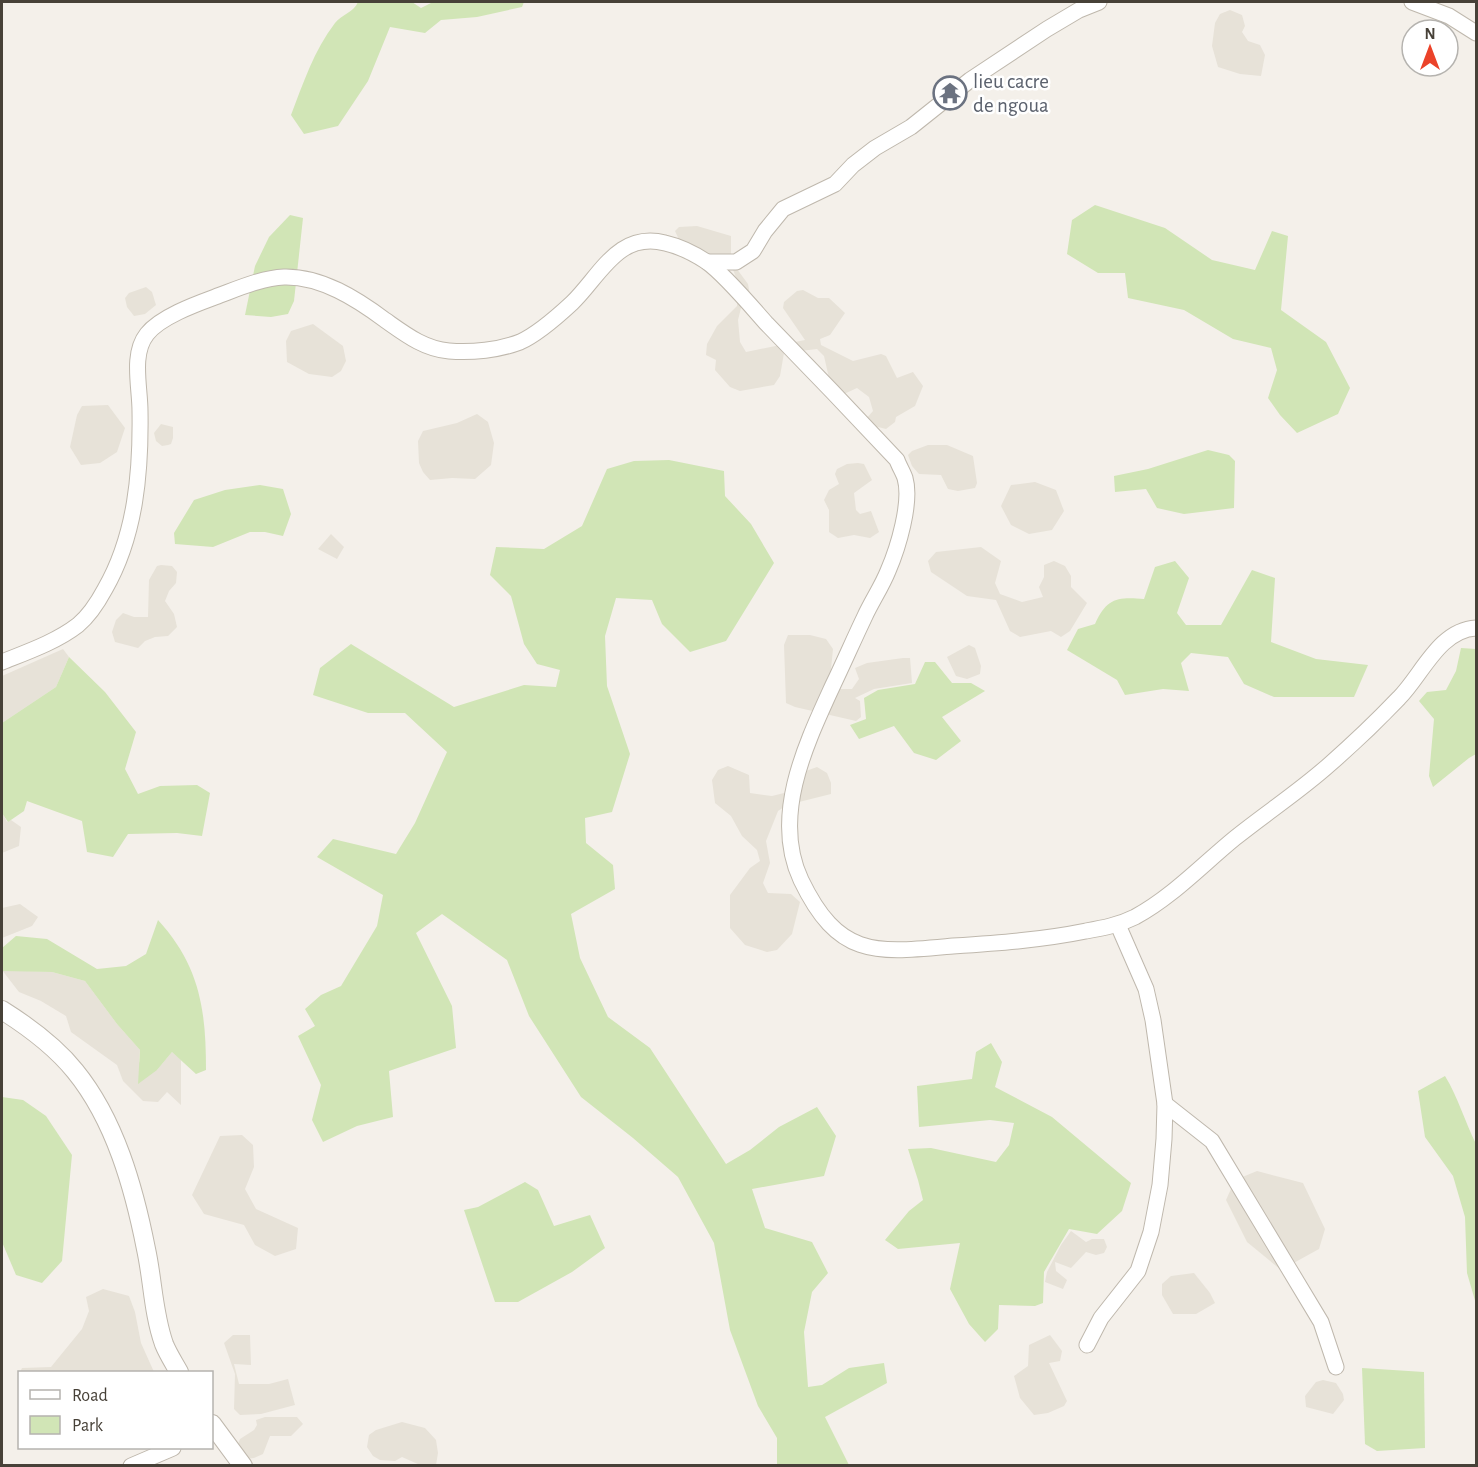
<svg xmlns="http://www.w3.org/2000/svg" width="1478" height="1467" font-family="'Alegreya Sans',sans-serif">
  <rect width="100%" height="100%" fill="#f4f0ea"/>
  <g fill="#e7e2d8">
    <polygon points="1230,10 1242,15 1245,26 1242,32 1248,41 1260,45 1265,55 1261,76 1240,74 1218,67 1212,46 1215,23 1220,14"/>
    <polygon points="697,226 731,236 731,261 748,284 750,295 741,308 738,320 740,342 746,352 805,340 783,308 784,302 797,291 803,290 818,298 829,298 845,313 830,335 820,339 821,345 853,361 881,354 886,356 897,378 913,372 923,386 915,406 896,417 895,422 886,429 874,426 865,420 873,411 869,397 857,388 844,394 831,387 824,356 817,349 784,353 780,376 774,385 740,391 730,387 715,370 716,360 706,355 707,344 717,326 737,306 738,283 732,267 682,246 675,231 679,227"/>
    <polygon points="146,287 152,292 156,305 145,314 134,316 127,307 125,298 129,293"/>
    <polygon points="313,324 343,346 346,361 341,371 332,377 309,374 287,362 286,341 291,331"/>
    <polygon points="108,405 125,428 117,452 100,463 81,465 70,447 77,415 82,406"/>
    <polygon points="477,414 488,422 494,443 491,465 475,479 452,478 430,480 423,472 419,463 418,441 423,431 457,423"/>
    <polygon points="161,424 173,427 173,438 171,444 168,445 162,446 156,441 154,433"/>
    <polygon points="928,445 947,445 973,456 977,483 975,488 958,491 948,489 941,475 919,474 912,466 908,455 912,451"/>
    <polygon points="858,463 864,464 872,480 854,493 856,510 860,514 871,511 879,532 870,538 854,535 838,538 829,532 829,510 824,500 829,490 839,484 835,474 837,469 847,464"/>
    <polygon points="1035,482 1056,490 1064,511 1052,530 1029,534 1011,525 1001,506 1011,485"/>
    <polygon points="331,534 344,547 337,559 318,549"/>
    <polygon points="981,547 1001,561 995,583 1000,594 1022,602 1043,597 1039,587 1044,577 1044,565 1054,561 1065,566 1071,576 1071,587 1087,603 1070,631 1061,637 1051,631 1020,637 1010,631 996,600 967,596 931,572 928,561 936,552"/>
    <polygon points="161,565 172,566 177,572 176,583 169,591 165,601 174,614 177,627 168,636 155,637 145,641 138,648 115,642 112,632 116,620 123,613 134,617 148,617 149,580 157,566"/>
    <polygon points="788,635 810,635 826,639 833,649 829,689 852,689 859,679 855,668 867,663 903,658 910,658 912,683 874,689 855,698 860,701 861,717 856,721 795,707 786,703 784,645"/>
    <polygon points="969,645 975,648 981,666 980,674 967,679 956,676 947,657"/>
    <polygon points="63,649 69,657 56,687 2,723 2,676"/>
    <polygon points="728,766 749,775 750,793 772,796 796,790 804,782 806,771 817,767 827,773 831,783 831,794 787,805 778,811 766,841 770,863 763,883 768,893 791,894 800,902 792,934 777,950 767,952 745,945 730,928 730,895 750,868 760,861 757,850 742,836 731,816 715,803 712,780 718,770"/>
    <polygon points="2,812 7,822 11,820 21,827 19,846 2,853"/>
    <polygon points="20,904 38,917 32,926 2,938 2,908"/>
    <polygon points="2,970 52,972 85,981 117,1024 140,1050 139,1062 157,1070 172,1052 181,1060 181,1105 167,1092 158,1102 143,1101 123,1081 117,1065 71,1032 66,1016 41,1001 19,992"/>
    <polygon points="242,1135 253,1145 254,1167 245,1189 256,1209 298,1228 296,1249 275,1256 255,1245 244,1225 204,1214 192,1195 220,1136"/>
    <polygon points="1257,1171 1303,1183 1325,1229 1319,1249 1281,1270 1247,1242 1226,1200 1235,1180"/>
    <polygon points="1071,1231 1086,1242 1092,1239 1104,1239 1107,1247 1104,1253 1096,1255 1086,1252 1071,1268 1055,1262 1056,1271 1067,1280 1063,1289 1045,1282 1047,1272 1061,1245"/>
    <polygon points="1194,1273 1210,1293 1215,1303 1196,1314 1173,1314 1162,1295 1162,1284 1171,1276"/>
    <polygon points="103,1289 129,1296 135,1312 141,1343 154,1372 20,1372 22,1368 51,1367 82,1329 89,1311 86,1297"/>
    <polygon points="233,1335 250,1335 251,1365 234,1364 239,1384 269,1384 288,1379 295,1405 261,1414 240,1415 234,1409 235,1374 224,1343"/>
    <polygon points="1050,1335 1062,1351 1060,1361 1049,1363 1067,1401 1064,1406 1048,1413 1034,1415 1020,1398 1014,1376 1028,1366 1029,1345"/>
    <polygon points="1323,1380 1336,1383 1343,1394 1344,1400 1333,1414 1306,1407 1305,1396 1316,1382"/>
    <polygon points="265,1417 297,1417 303,1424 291,1436 270,1436 263,1454 254,1458 246,1459 238,1444 240,1439 254,1430 257,1425 256,1420"/>
    <polygon points="402,1422 425,1428 436,1440 438,1453 436,1465 420,1465 402,1457 395,1461 380,1460 373,1456 367,1447 369,1435 376,1430"/>
  </g>
  <g fill="#d1e5b6">
    <path d="M358 2H412L421 8 433 2H524L522 7 477 17 441 20 425 33 390 27 368 81 338 126 304 134 291 115C303 84 314 50 335 23 341 15 354 12 358 2Z"/>
    <polygon points="1095,205 1165,228 1212,260 1255,270 1272,231 1288,236 1281,310 1326,342 1350,388 1338,414 1297,433 1280,415 1268,398 1277,370 1271,348 1233,339 1184,310 1128,298 1125,273 1098,273 1067,254 1072,220"/>
    <polygon points="290,215 303,218 294,301 288,314 271,317 245,315 255,266 269,237"/>
    <polygon points="1208,450 1229,455 1235,461 1234,508 1184,514 1157,508 1146,489 1115,492 1114,476 1148,469"/>
    <polygon points="669,460 724,471 725,496 751,524 774,563 726,641 690,652 662,624 652,600 616,598 605,636 607,686 630,754 612,812 585,818 586,843 613,865 615,889 571,914 580,958 608,1017 650,1048 726,1164 750,1150 779,1127 817,1107 836,1136 824,1176 752,1189 765,1228 812,1242 828,1273 812,1292 804,1332 808,1387 822,1385 849,1368 884,1363 887,1383 825,1417 849,1465 777,1465 777,1438 758,1406 730,1330 714,1243 678,1177 633,1138 581,1097 529,1016 507,960 442,914 416,933 452,1006 456,1048 389,1071 393,1117 357,1126 323,1142 312,1120 321,1085 298,1036 315,1026 305,1009 321,995 341,986 377,926 383,895 317,857 333,839 396,854 415,823 447,752 405,713 368,713 313,695 320,668 351,644 454,707 524,685 556,687 560,670 537,664 524,644 511,596 490,575 496,547 544,549 582,526 607,469 634,461"/>
    <polygon points="260,485 283,489 291,514 283,536 265,532 250,532 213,547 175,544 174,533 194,500 225,490"/>
    <path d="M1175 561 1189 578 1177 613 1186 625H1221L1252 570 1275 578 1271 642 1316 659 1368 665 1354 697H1274L1244 684 1228 657 1191 653 1181 663 1189 691 1163 689 1125 695 1117 680 1067 650 1078 629 1095 624C1107 598 1117 597 1144 599L1155 567Z"/>
    <polygon points="1461,648 1476,649 1476,754 1469,758 1433,787 1429,776 1434,719 1419,701 1427,692 1446,690 1456,671"/>
    <polygon points="69,657 105,692 136,732 125,769 138,794 160,786 197,785 210,793 202,836 177,833 128,834 113,857 87,852 82,821 27,801 24,811 8,822 2,813 2,723 56,687"/>
    <polygon points="925,662 935,662 952,683 971,683 985,691 942,717 961,741 936,760 914,753 894,726 859,739 850,725 866,719 864,698 878,690 915,684"/>
    <path d="M158 920C200 966 206 1010 206 1070L196 1074 172 1052 157 1070 138 1084 140 1050 117 1024 85 981 52 972 2 971V948L16 936 47 939 97 969 126 966 146 954Z"/>
    <polygon points="991,1043 1002,1062 995,1087 1052,1117 1131,1183 1122,1211 1097,1234 1069,1229 1044,1272 1043,1303 1035,1306 999,1305 998,1329 985,1342 969,1324 950,1289 960,1243 898,1249 885,1240 909,1211 923,1200 918,1180 908,1149 931,1148 996,1162 1009,1145 1014,1123 990,1120 919,1127 917,1086 972,1079 976,1052"/>
    <path d="M1445 1076C1458 1097 1465 1122 1476 1144V1304L1467 1273 1465 1217 1453 1176 1425 1137 1418 1091Z"/>
    <polygon points="2,1097 23,1100 46,1116 72,1155 62,1261 42,1283 16,1275 2,1242"/>
    <polygon points="525,1182 538,1190 554,1226 590,1215 605,1248 572,1272 518,1302 495,1302 464,1210 478,1207"/>
    <polygon points="1362,1368 1424,1372 1425,1448 1377,1451 1365,1444"/>
  </g>
  <g fill="none" stroke-linecap="round" stroke-linejoin="round">
    <defs>
      <g id="minor">
        <polyline points="1412,2 1449,16 1476,33"/>
        <polyline points="707,262 736,262 753,251 765,231 783,209 835,184 853,165 875,148 911,127 970,80 1047,29 1079,10 1099,2"/>
        <path d="M2 662C27 652 56 642 78 625 90 615 98 602 105 589 136 535 141 471 140 411 140 387 131 354 147 334 160 317 196 304 215 297 237 289 261 278 284 277 321 276 357 299 385 320 405 334 424 349 449 351 472 353 499 350 520 342 538 334 558 316 572 303 600 276 618 231 665 243 678 246 695 254 707 262 725 275 750 305 766 323 810 368 854 414 897 460 899 466 903 472 905 478 912 502 898 548 888 571 882 586 872 601 865 616 854 639 844 662 833 685 806 744 771 816 801 880 839 959 876 953 953 946 998 943 1042 940 1086 931 1103 928 1119 925 1135 917 1172 897 1202 865 1235 838 1266 813 1300 791 1330 764 1354 743 1377 721 1399 698 1422 675 1439 630 1476 628"/>
        <polyline points="1165,1104 1212,1141 1321,1322 1336,1367"/>
        <polyline points="1087,1345 1101,1318 1138,1271 1151,1232 1160,1185 1164,1139 1165,1104 1153,1020 1146,989 1118,925"/>
        <polyline points="131,1466 173,1448"/>
      </g>
      <g id="tertiary">
        <path d="M2 1010C29 1027 55 1046 75 1071 115 1120 134 1188 146 1249 153 1281 153 1313 164 1344 168 1354 174 1363 179 1372"/>
        <polyline points="212,1424 243,1466"/>
      </g>
    </defs>
    <use href="#minor" stroke="#bfb8ad" stroke-width="17"/>
    <use href="#tertiary" stroke="#bfb8ad" stroke-width="20"/>
    <use href="#minor" stroke="#fff" stroke-width="15"/>
    <use href="#tertiary" stroke="#fff" stroke-width="18"/>
  </g>
  <defs>
    <symbol id="temple-ring" viewBox="-11 -11 22 22"><circle r="9.5" fill="#fff" stroke="#6b7280" stroke-width="1.5"/><path d="M0-6L5-2H3V0L6.5 2.5H4V6H1.5V3h-3V6H-4V2.5H-6.5L-3 0V-2H-5Z" fill="#6b7280"/></symbol>
  </defs>
  <g fill-rule="evenodd">
    <use href="#temple-ring" x="931" y="74" width="38" height="38"/>
  </g>
  <g text-anchor="middle" stroke-width="5" stroke-linejoin="round" paint-order="stroke">
    <g font-size="21" fill="#5b616d" stroke="#fff" text-anchor="start">
      <text x="973" y="88">lieu cacre<tspan x="973" dy="24">de ngoua</tspan></text>
    </g>
  </g>
  <rect width="1478" height="1467" fill="none" stroke="#474138" stroke-width="6"/>
  <rect x="18" y="1371" width="195" height="78" fill="#ffffff" stroke="#b5b3af" stroke-width="1.5"/>
  <rect x="30" y="1390" width="30" height="9" fill="#ffffff" stroke="#b5b3af" stroke-width="1.5"/>
  <text x="72" y="1401" font-size="18" fill="#474138">Road</text>
  <rect x="30" y="1416" width="30" height="18" fill="#d1e5b6" stroke="#b5b3af" stroke-width="1.5"/>
  <text x="72" y="1431" font-size="18" fill="#474138">Park</text>
  <g transform="translate(1430 48)"><circle r="28" fill="#ffffff" stroke="#b5b3af" stroke-width="1.5"/>
  <path d="M0-4.5L10 22L0 15L-10 22Z" fill="#eb4229"/>
  <text y="-9" font-size="16" font-weight="bold" text-anchor="middle" fill="#474138">N</text>
  </g>
</svg>
